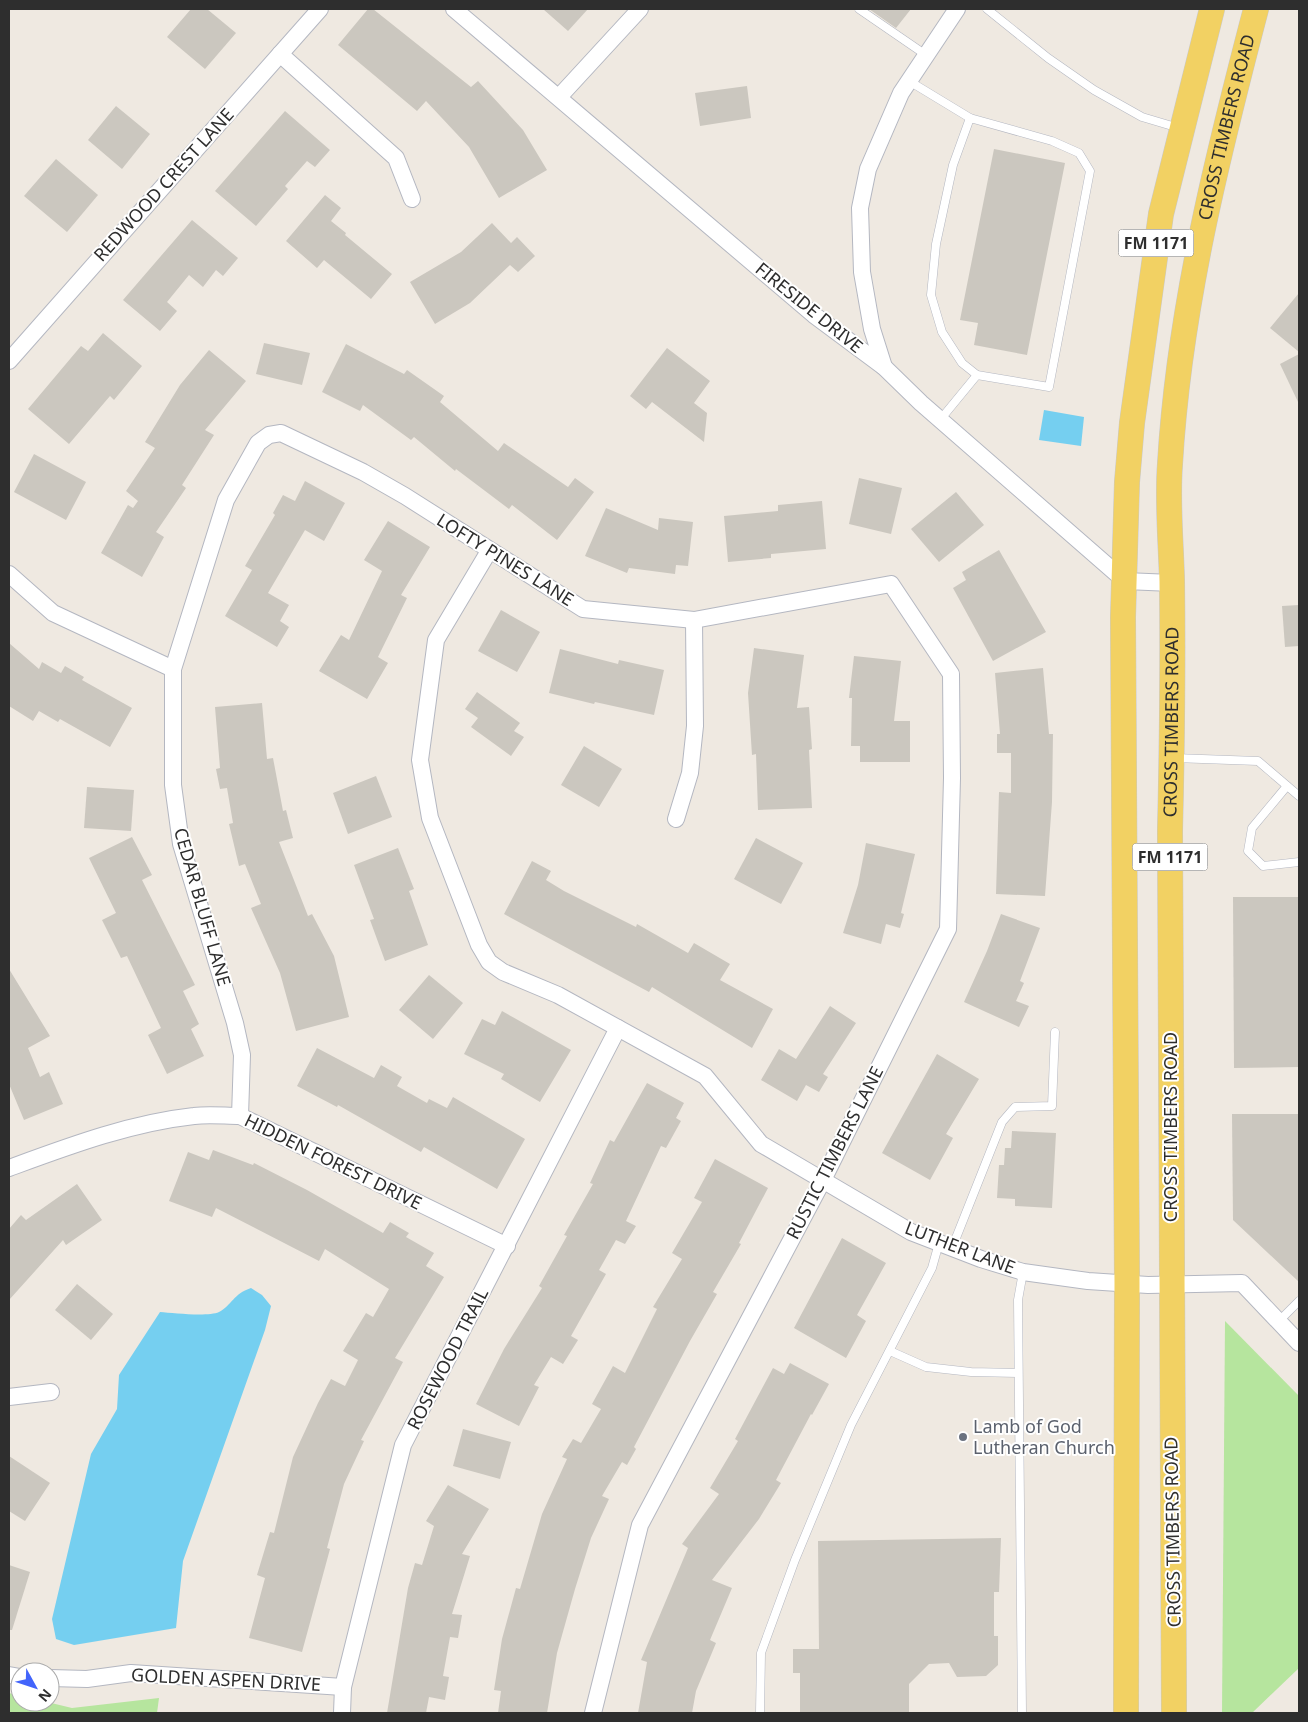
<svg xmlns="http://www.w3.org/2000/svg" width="1308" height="1722" font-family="'Noto Sans',sans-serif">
  <rect width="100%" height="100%" fill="#efe9e1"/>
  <g fill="#b6e59e">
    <polygon points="1225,1321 1299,1396 1299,1668 1252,1713 1222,1713"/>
    <polygon points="9,1693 20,1696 20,1702 47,1702 72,1708 159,1698 157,1713 9,1713"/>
  </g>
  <g fill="#75cff0">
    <polygon points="1044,410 1084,417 1081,446 1039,440"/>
    <path d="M251 1288 262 1295 271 1306 265 1330 183 1561 176 1628 74 1645 56 1639 52 1619 91 1454 117 1409 119 1375 160 1312C173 1313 208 1317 219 1312 232 1305 233 1294 251 1288Z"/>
  </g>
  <g fill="#cbc7bf">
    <polygon points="191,9 207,9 236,33 205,69 167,37"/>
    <polygon points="368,9 373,9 471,87 478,81 523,130 547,170 499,198 469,147 426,101 417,111 338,45"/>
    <polygon points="543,9 588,9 568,31"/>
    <polygon points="869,9 911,9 896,28"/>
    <polygon points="747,86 751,118 700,126 695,93"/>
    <polygon points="116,106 150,134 122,169 88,140"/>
    <polygon points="285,111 330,150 315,167 307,161 285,186 288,189 256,226 215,191"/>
    <polygon points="994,149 1065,163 1027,355 974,345 978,323 960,320"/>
    <polygon points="56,159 98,195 67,232 24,196"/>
    <polygon points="325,195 341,208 331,221 346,233 345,235 392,274 371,299 324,260 317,268 286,241"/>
    <polygon points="192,220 238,258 223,276 216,270 203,287 189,275 167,302 177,311 160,331 123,300"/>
    <polygon points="492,223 511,243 517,237 535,256 518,272 510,265 470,303 435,324 410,282 461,252"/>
    <polygon points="1299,293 1299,352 1270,328"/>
    <polygon points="103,333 142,366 114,400 110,396 69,444 28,409 81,346 88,351"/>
    <polygon points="264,343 310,353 302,385 256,374"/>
    <polygon points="346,344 404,374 407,370 444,396 440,402 498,451 504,443 568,487 575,478 594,492 557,540 512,505 509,509 456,469 455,471 414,437 411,440 363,405 360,411 322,392"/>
    <polygon points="667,348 710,381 694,403 707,413 704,442 652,402 646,409 630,396"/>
    <polygon points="209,350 246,381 205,430 214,435 182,485 186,488 156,532 164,537 142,577 101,553 128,505 133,508 138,501 126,491 155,448 145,442 180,385"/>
    <polygon points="1299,354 1299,404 1280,364"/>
    <polygon points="34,454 86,482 66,520 14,492"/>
    <polygon points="859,478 902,488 891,534 849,524"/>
    <polygon points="305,481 345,503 324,541 305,530 268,593 289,605 280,621 289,627 277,647 225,616 252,570 245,566 275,515 273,513 283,495 295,501"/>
    <polygon points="956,492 984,525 939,562 911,529"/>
    <polygon points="822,501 826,549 771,554 771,558 728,562 724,516 778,511 778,505"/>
    <polygon points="606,508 658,530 659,518 693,522 688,566 676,565 675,574 629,568 627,573 585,556"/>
    <polygon points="388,521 430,547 401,595 407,598 378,657 388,663 367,699 319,671 341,635 349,640 382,571 364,560"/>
    <polygon points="999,550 1046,632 993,661 953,588 966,580 962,572"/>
    <polygon points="1299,605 1299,646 1285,647 1282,606"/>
    <polygon points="501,610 540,632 517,672 478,651"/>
    <polygon points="9,643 39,669 42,662 61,673 65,666 84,677 82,680 132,708 110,747 60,719 58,722 39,711 33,721 9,706"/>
    <polygon points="754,648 804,655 797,708 809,707 812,749 809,750 812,808 758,810 756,754 752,755 748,693"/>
    <polygon points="560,649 618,664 619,660 664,670 654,715 595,702 594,704 549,693"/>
    <polygon points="854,656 901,661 894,721 910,721 910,762 860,762 860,746 851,746 852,698 849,698"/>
    <polygon points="1043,668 1049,734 1053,734 1052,802 1045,896 996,894 999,792 1011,793 1011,753 997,753 997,734 1000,734 995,673"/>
    <polygon points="477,692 520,723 514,731 524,737 511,756 471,727 478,718 465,709"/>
    <polygon points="262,703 267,759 273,758 283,811 286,810 293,838 279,842 308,916 312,914 334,956 349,1017 296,1031 280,973 251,908 261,904 245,864 239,866 229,824 233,823 227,788 220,789 216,769 220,768 215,707"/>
    <polygon points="584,746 622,769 599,807 561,785"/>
    <polygon points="376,776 392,817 348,834 333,793"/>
    <polygon points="87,787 134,790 131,831 84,828"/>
    <polygon points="132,837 152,875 142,880 195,985 183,991 199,1024 191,1029 204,1056 167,1074 148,1035 161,1028 127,956 121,958 102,920 116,913 89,858"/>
    <polygon points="756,838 803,863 781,904 734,879"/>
    <polygon points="866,843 915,854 901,913 904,914 900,928 886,924 881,944 843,933 858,885"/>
    <polygon points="398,848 414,889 409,891 428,945 385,961 370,920 374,919 354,865"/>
    <polygon points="532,861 551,871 546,880 564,891 636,927 637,924 688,953 694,943 730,964 720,980 773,1009 752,1048 652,987 649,992 504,914"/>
    <polygon points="1233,897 1299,897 1299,1067 1234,1068"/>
    <polygon points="1001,914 1040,928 1020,981 1024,983 1016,1001 1029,1006 1019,1027 964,1002 987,951"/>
    <polygon points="9,969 50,1036 28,1048 40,1077 49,1072 63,1104 24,1120 9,1084"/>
    <polygon points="429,975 463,1003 433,1039 399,1010"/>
    <polygon points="830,1006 856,1023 823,1074 828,1077 819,1092 806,1085 797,1101 761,1080 779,1049 796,1059"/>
    <polygon points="502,1011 571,1050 540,1102 501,1079 504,1074 464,1054 482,1019 495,1025"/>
    <polygon points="317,1048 374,1078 381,1065 402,1077 397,1086 427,1103 429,1099 447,1108 453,1097 525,1139 497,1189 424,1147 421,1152 338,1105 337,1107 297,1086"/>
    <polygon points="937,1054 979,1079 946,1134 953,1138 930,1180 882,1153"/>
    <polygon points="647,1083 684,1103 676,1118 681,1121 666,1148 661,1146 626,1221 636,1226 625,1244 616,1240 599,1270 606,1274 571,1336 578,1340 563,1364 551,1357 534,1385 539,1387 519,1426 476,1404 504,1349 542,1288 539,1286 567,1236 564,1235 593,1184 590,1183 610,1140 614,1142"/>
    <polygon points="1232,1114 1299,1114 1299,1282 1233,1220"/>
    <polygon points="1012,1131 1056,1133 1052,1208 1015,1206 1015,1199 997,1198 999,1165 1004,1165 1005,1148 1011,1148"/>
    <polygon points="213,1150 253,1165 254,1163 307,1190 383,1233 390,1222 409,1233 406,1237 434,1253 426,1266 444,1277 395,1358 403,1362 361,1440 364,1441 344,1484 327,1548 330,1549 302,1652 249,1638 265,1578 257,1575 270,1532 274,1533 293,1457 318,1403 331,1379 345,1386 358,1360 343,1351 366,1313 373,1317 389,1289 325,1249 319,1261 216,1208 212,1217 169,1201 188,1152 209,1160"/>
    <polygon points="715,1159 768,1188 739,1243 741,1244 713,1292 717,1294 690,1341 634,1447 636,1449 627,1465 622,1462 602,1496 609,1499 591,1538 575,1589 557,1653 547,1713 498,1713 501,1691 494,1690 502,1639 516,1588 520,1589 542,1514 567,1459 562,1457 573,1439 581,1443 601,1409 592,1404 613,1366 625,1373 657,1309 653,1307 682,1259 672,1253 702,1202 694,1198"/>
    <polygon points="77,1184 102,1220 66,1245 63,1240 9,1300 9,1229 21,1215 26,1220"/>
    <polygon points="842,1238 886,1263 857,1315 866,1321 846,1358 794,1328"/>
    <polygon points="77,1284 113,1314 91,1340 55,1310"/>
    <polygon points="790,1363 829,1384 812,1415 811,1414 776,1480 781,1483 759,1519 712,1580 732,1588 710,1640 716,1643 696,1691 692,1713 638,1713 647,1662 641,1660 688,1548 682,1544 719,1494 710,1488 738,1441 735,1439 773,1368 784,1374"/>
    <polygon points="463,1429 511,1442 500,1479 453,1466"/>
    <polygon points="9,1456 50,1483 25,1521 9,1511"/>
    <polygon points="448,1485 489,1509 462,1554 470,1556 452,1614 462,1615 458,1638 450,1637 443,1676 449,1677 445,1700 429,1697 426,1713 387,1713 408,1588 415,1563 422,1565 434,1526 426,1521"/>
    <polygon points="1001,1538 999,1592 994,1592 994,1636 998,1636 998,1665 986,1676 957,1677 949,1663 929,1664 909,1684 909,1713 800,1713 800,1673 793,1673 793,1649 819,1649 818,1541"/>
    <polygon points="9,1565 30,1572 12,1630 9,1630"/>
  </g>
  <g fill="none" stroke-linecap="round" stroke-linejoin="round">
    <defs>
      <g id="service">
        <polyline points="859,9 926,55"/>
        <polyline points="987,9 1048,58 1094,90 1142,117 1179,128"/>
        <polyline points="909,81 970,118"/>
        <polygon points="970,118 1052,141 1079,153 1090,171 1049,387 977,375 962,363 942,332 931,295 936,244 953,165"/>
        <polyline points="940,420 977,375"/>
        <polyline points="1174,758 1258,761 1299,796"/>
        <polyline points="1287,786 1252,828 1248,851 1263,866 1299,862"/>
        <polyline points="952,1248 1002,1122 1015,1107 1052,1106 1055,1032"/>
        <polyline points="1278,1322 1299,1301"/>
        <polyline points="890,1351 926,1367 971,1372 1018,1373"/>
        <polyline points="760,1713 761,1653 795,1560 851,1425 932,1268 939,1243"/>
        <polyline points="1022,1713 1018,1300 1023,1272"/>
      </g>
      <g id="minor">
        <polyline points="454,9 814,315 884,367 921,403 1125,581 1172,583"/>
        <polyline points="280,54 396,158 412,199"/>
        <polyline points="559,97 640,9"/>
        <polyline points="9,361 320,9"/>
        <polyline points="884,367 872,329 862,272 860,208 868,169 901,93 957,9"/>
        <polyline points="489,551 436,640 420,760 430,818 479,945 489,962 503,972 558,995 705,1076 761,1144 911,1232 981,1259 1023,1272 1088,1281 1148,1285 1242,1283 1299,1343"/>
        <polyline points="9,574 53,613 173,669"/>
        <polyline points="676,819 690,773 695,726 694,620"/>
        <polyline points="240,1116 242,1055 235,1023 181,844 173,785 173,669 226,500 258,443 269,435 281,433 363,472 405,496 583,609 694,620 891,584 951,674 952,778 948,929 823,1180 640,1525 593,1713"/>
        <path d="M9 1168C69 1146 130 1123 194 1116 209 1114 225 1116 240 1116L507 1246"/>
        <polyline points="9,1397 51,1392"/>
        <polyline points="9,1675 20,1677"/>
        <polyline points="50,1678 87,1679 131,1673 343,1687"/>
        <polyline points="342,1713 343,1687 403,1445 618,1028"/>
      </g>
      <g id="primary">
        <polyline points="1126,1713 1127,1283 1123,617 1127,482 1132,423 1161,214 1212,9"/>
        <path id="s1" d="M1174 1713 1170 831C1172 748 1173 664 1172 581 1171 542 1167 502 1170 464 1179 309 1217 158 1256 9"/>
      </g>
    </defs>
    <use href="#service" stroke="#b4b7c1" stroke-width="9"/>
    <use href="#minor" stroke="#b4b7c1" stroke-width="18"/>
    <use href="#primary" stroke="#c9c9c9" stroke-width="26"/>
    <use href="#service" stroke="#fff" stroke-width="8"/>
    <use href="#minor" stroke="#fff" stroke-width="16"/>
    <use href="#primary" stroke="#f2d163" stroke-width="25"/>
  </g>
  <circle fill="#6b7280" stroke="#fff" stroke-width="2" cx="963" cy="1437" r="5"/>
  <g text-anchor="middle" stroke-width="4" stroke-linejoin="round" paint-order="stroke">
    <g fill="#fff" stroke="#6d6d6d" stroke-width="1">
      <rect x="1118.5" y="229.5" width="75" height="27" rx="4"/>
      <rect x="1132.5" y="843.5" width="75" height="27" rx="4"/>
    </g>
    <g font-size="16" font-weight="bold" fill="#2e2e2e">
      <text x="1156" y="249">FM 1171</text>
      <text x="1170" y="863">FM 1171</text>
    </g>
    <g font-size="18" fill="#2e2e2e" stroke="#fff">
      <text dy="6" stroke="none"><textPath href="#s1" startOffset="1591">CROSS TIMBERS ROAD</textPath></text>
      <text transform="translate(164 185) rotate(-48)" y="6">REDWOOD CREST LANE</text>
      <text transform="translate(809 308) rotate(39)" y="6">FIRESIDE DRIVE</text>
      <text transform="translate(505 560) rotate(32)" y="6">LOFTY PINES LANE</text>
      <text dy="6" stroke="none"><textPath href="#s1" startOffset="991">CROSS TIMBERS ROAD</textPath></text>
      <text transform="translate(202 907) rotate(74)" y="6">CEDAR BLUFF LANE</text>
      <text transform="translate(1171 1127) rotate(-90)" y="6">CROSS TIMBERS ROAD</text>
      <text transform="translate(835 1153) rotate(-63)" y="6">RUSTIC TIMBERS LANE</text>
      <text transform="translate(333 1162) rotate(26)" y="6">HIDDEN FOREST DRIVE</text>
      <text transform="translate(960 1248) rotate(21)" y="6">LUTHER LANE</text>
      <text transform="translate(448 1359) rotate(-63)" y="6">ROSEWOOD TRAIL</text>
      <text transform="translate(1173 1532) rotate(-91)" y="6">CROSS TIMBERS ROAD</text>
      <text transform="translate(226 1680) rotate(3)" y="6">GOLDEN ASPEN DRIVE</text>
    </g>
    <g font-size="18" fill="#5b616d" stroke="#fff" text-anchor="start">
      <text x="973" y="1433">Lamb of God<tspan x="973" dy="21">Lutheran Church</tspan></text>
    </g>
  </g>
  <rect width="1308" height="1722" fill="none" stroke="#2e2e2e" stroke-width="20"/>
  <g transform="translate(35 1687) rotate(130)"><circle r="24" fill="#ffffff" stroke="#ababab"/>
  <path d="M0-4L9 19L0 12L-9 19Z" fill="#4264fb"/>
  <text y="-8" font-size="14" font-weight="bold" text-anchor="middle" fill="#2e2e2e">N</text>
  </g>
</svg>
